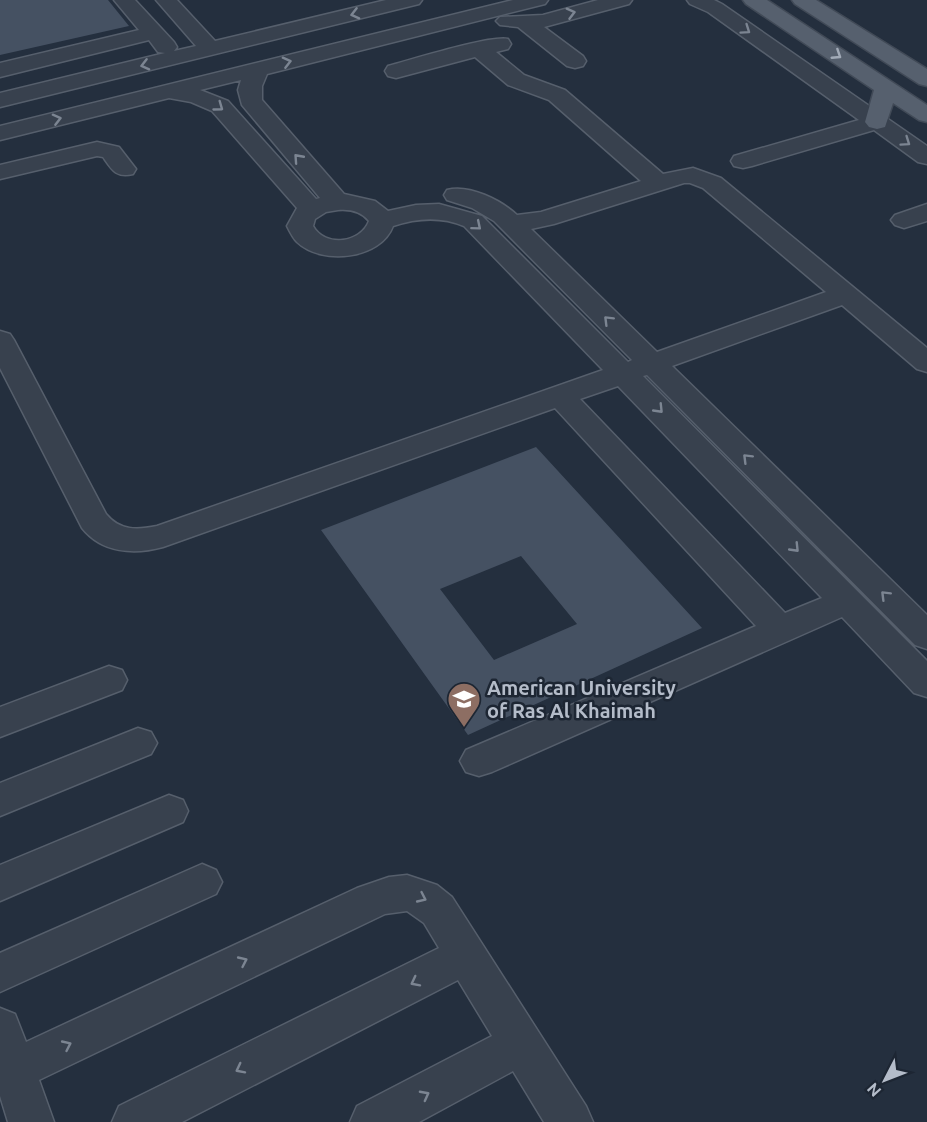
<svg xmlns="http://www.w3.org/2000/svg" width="927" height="1122" font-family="Ubuntu,sans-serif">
  <rect width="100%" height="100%" fill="#242f3e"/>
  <g fill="#455162" fill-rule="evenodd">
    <polygon points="0,0 108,0 129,26 0,55"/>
    <path d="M536 447 702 628 468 735 321 530ZM521 556 577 624 494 660 440 589Z"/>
  </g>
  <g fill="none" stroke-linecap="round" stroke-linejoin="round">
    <defs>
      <g id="minor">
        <polygon points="114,0 135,0 174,42 177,47 174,51 196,46 156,0 177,0 215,41 386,0 422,0 419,4 0,107 0,93 165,53 158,52 149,40 0,77 0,63 139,30"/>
        <path d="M513 0H548L545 4 267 74 262 86V100L344 194 375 201 388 211 416 205 439 204 482 216 628 362 632 360 494 221 472 208 447 200 444 195 447 190C469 184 501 200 517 215L541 212 641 181 549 100 508 85 475 57 396 78 388 76 385 71 388 66C411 60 490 35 508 39L511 44 508 49 496 52 524 75 565 90 663 174 693 168 721 178 927 348V372L917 369 842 305 672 366 927 615V649L915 645 647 375 643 376 927 661V697L914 693 842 617 492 772 479 776 466 772 460 761 466 750 756 626 555 408 163 547C134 555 102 553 82 528L0 368V331L10 334 14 340 106 514C120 531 137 530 157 526L603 370 464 226C440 216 417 218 393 226 381 259 322 266 297 242 293 238 290 232 287 226L297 208 212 111 191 102 169 98 0 140V126ZM241 80 238 90 242 105 320 198 316 199 228 101 200 90ZM684 183H690L703 188 826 292 657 352 531 229 554 224ZM338 210C350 209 361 211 369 221 361 243 325 248 313 226L315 219 326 212ZM618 386 822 598 785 613 580 399Z"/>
        <polygon points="598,0 632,0 629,4 544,27 583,56 586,61 583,66 575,68 567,66 518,27 500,25 496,21 500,17 543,15"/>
        <polygon points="687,0 714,0 722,4 927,146 927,164 918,162 874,130 752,166 743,168 734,166 731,161 734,156 859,120 708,12 690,4"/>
        <path d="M97 142 119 147 136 169 133 174C116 178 112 170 103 157L97 156 0 179V165Z"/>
        <polygon points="927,204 927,221 904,228 895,225 891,220 895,215"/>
        <polygon points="109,666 122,670 127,680 122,690 0,737 0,707"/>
        <polygon points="138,728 151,732 157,743 151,754 0,816 0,783"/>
        <polygon points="169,795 183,800 188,811 183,822 0,901 0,865"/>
        <polygon points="202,864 216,870 222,882 216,894 0,992 0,953"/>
        <polygon points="407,875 437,885 452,897 586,1106 593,1122 544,1122 513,1071 419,1122 350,1122 357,1106 492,1036 458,980 182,1122 112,1122 119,1106 439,948 424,923 407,911 385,914 39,1080 54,1122 8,1122 0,1096 0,1008 15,1014 26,1042 357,888 389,877"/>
      </g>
      <g id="major">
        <polygon points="743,0 767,0 927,105 927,122 919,120 893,103 885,127 877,129 869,127 865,122 874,90 746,4"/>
        <polygon points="792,0 816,0 927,69 927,86 919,84 795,4"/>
      </g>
    </defs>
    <use href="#minor" stroke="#565f6c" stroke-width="3"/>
    <use href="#major" stroke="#414a57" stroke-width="3"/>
    <use href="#minor" fill="#38414e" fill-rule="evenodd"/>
    <use href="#major" fill="#56606e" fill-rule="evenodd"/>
  </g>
  <defs><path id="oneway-chevron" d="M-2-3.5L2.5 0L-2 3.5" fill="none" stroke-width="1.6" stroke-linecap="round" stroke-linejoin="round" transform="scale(1.5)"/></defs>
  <g stroke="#7c8592">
    <use href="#oneway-chevron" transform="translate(571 13) rotate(-15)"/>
    <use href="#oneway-chevron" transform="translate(355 14) rotate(166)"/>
    <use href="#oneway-chevron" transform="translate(746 30) rotate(35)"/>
    <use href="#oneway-chevron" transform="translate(287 62) rotate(-14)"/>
    <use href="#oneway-chevron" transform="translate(145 65) rotate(166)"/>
    <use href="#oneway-chevron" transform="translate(219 107) rotate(36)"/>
    <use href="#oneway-chevron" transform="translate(57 119) rotate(-14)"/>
    <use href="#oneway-chevron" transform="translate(906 142) rotate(35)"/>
    <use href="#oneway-chevron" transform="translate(298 158) rotate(-132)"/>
    <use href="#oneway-chevron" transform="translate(477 226) rotate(40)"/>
    <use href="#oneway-chevron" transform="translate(608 320) rotate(-135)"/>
    <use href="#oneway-chevron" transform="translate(659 409) rotate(46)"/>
    <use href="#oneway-chevron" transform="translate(747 458) rotate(-135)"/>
    <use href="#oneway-chevron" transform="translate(795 548) rotate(46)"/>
    <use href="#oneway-chevron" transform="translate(885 595) rotate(-135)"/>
    <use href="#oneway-chevron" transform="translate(422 898) rotate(25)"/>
    <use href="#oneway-chevron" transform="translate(243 961) rotate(-25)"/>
    <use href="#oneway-chevron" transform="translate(415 982) rotate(153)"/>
    <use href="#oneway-chevron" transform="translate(67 1045) rotate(-25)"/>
    <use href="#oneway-chevron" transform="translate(240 1069) rotate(153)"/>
    <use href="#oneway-chevron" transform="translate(425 1095) rotate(-28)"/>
  </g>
  <use stroke="#a1aab7" href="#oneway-chevron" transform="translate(837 55) rotate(33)"/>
  <defs>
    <symbol id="university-pin" viewBox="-11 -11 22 30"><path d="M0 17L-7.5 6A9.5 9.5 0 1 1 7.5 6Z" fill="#8d6e63" stroke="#1d2633"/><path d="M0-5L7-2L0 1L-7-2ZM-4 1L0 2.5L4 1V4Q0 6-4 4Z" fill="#fff"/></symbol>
  </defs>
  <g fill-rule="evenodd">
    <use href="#university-pin" x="445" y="680" width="38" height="52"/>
  </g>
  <g text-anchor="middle" stroke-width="5" stroke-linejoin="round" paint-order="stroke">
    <g font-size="20" font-weight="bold" fill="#b4bcc9" stroke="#1d2633" text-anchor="start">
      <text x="487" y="695">American University<tspan x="487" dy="23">of Ras Al Khaimah</tspan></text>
    </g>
  </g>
  <g transform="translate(885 1080) rotate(228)" stroke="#1d2633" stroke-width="4.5" paint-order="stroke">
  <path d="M0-4.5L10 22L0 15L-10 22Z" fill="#b4bcc9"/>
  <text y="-9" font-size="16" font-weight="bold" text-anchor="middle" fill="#b4bcc9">N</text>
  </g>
</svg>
